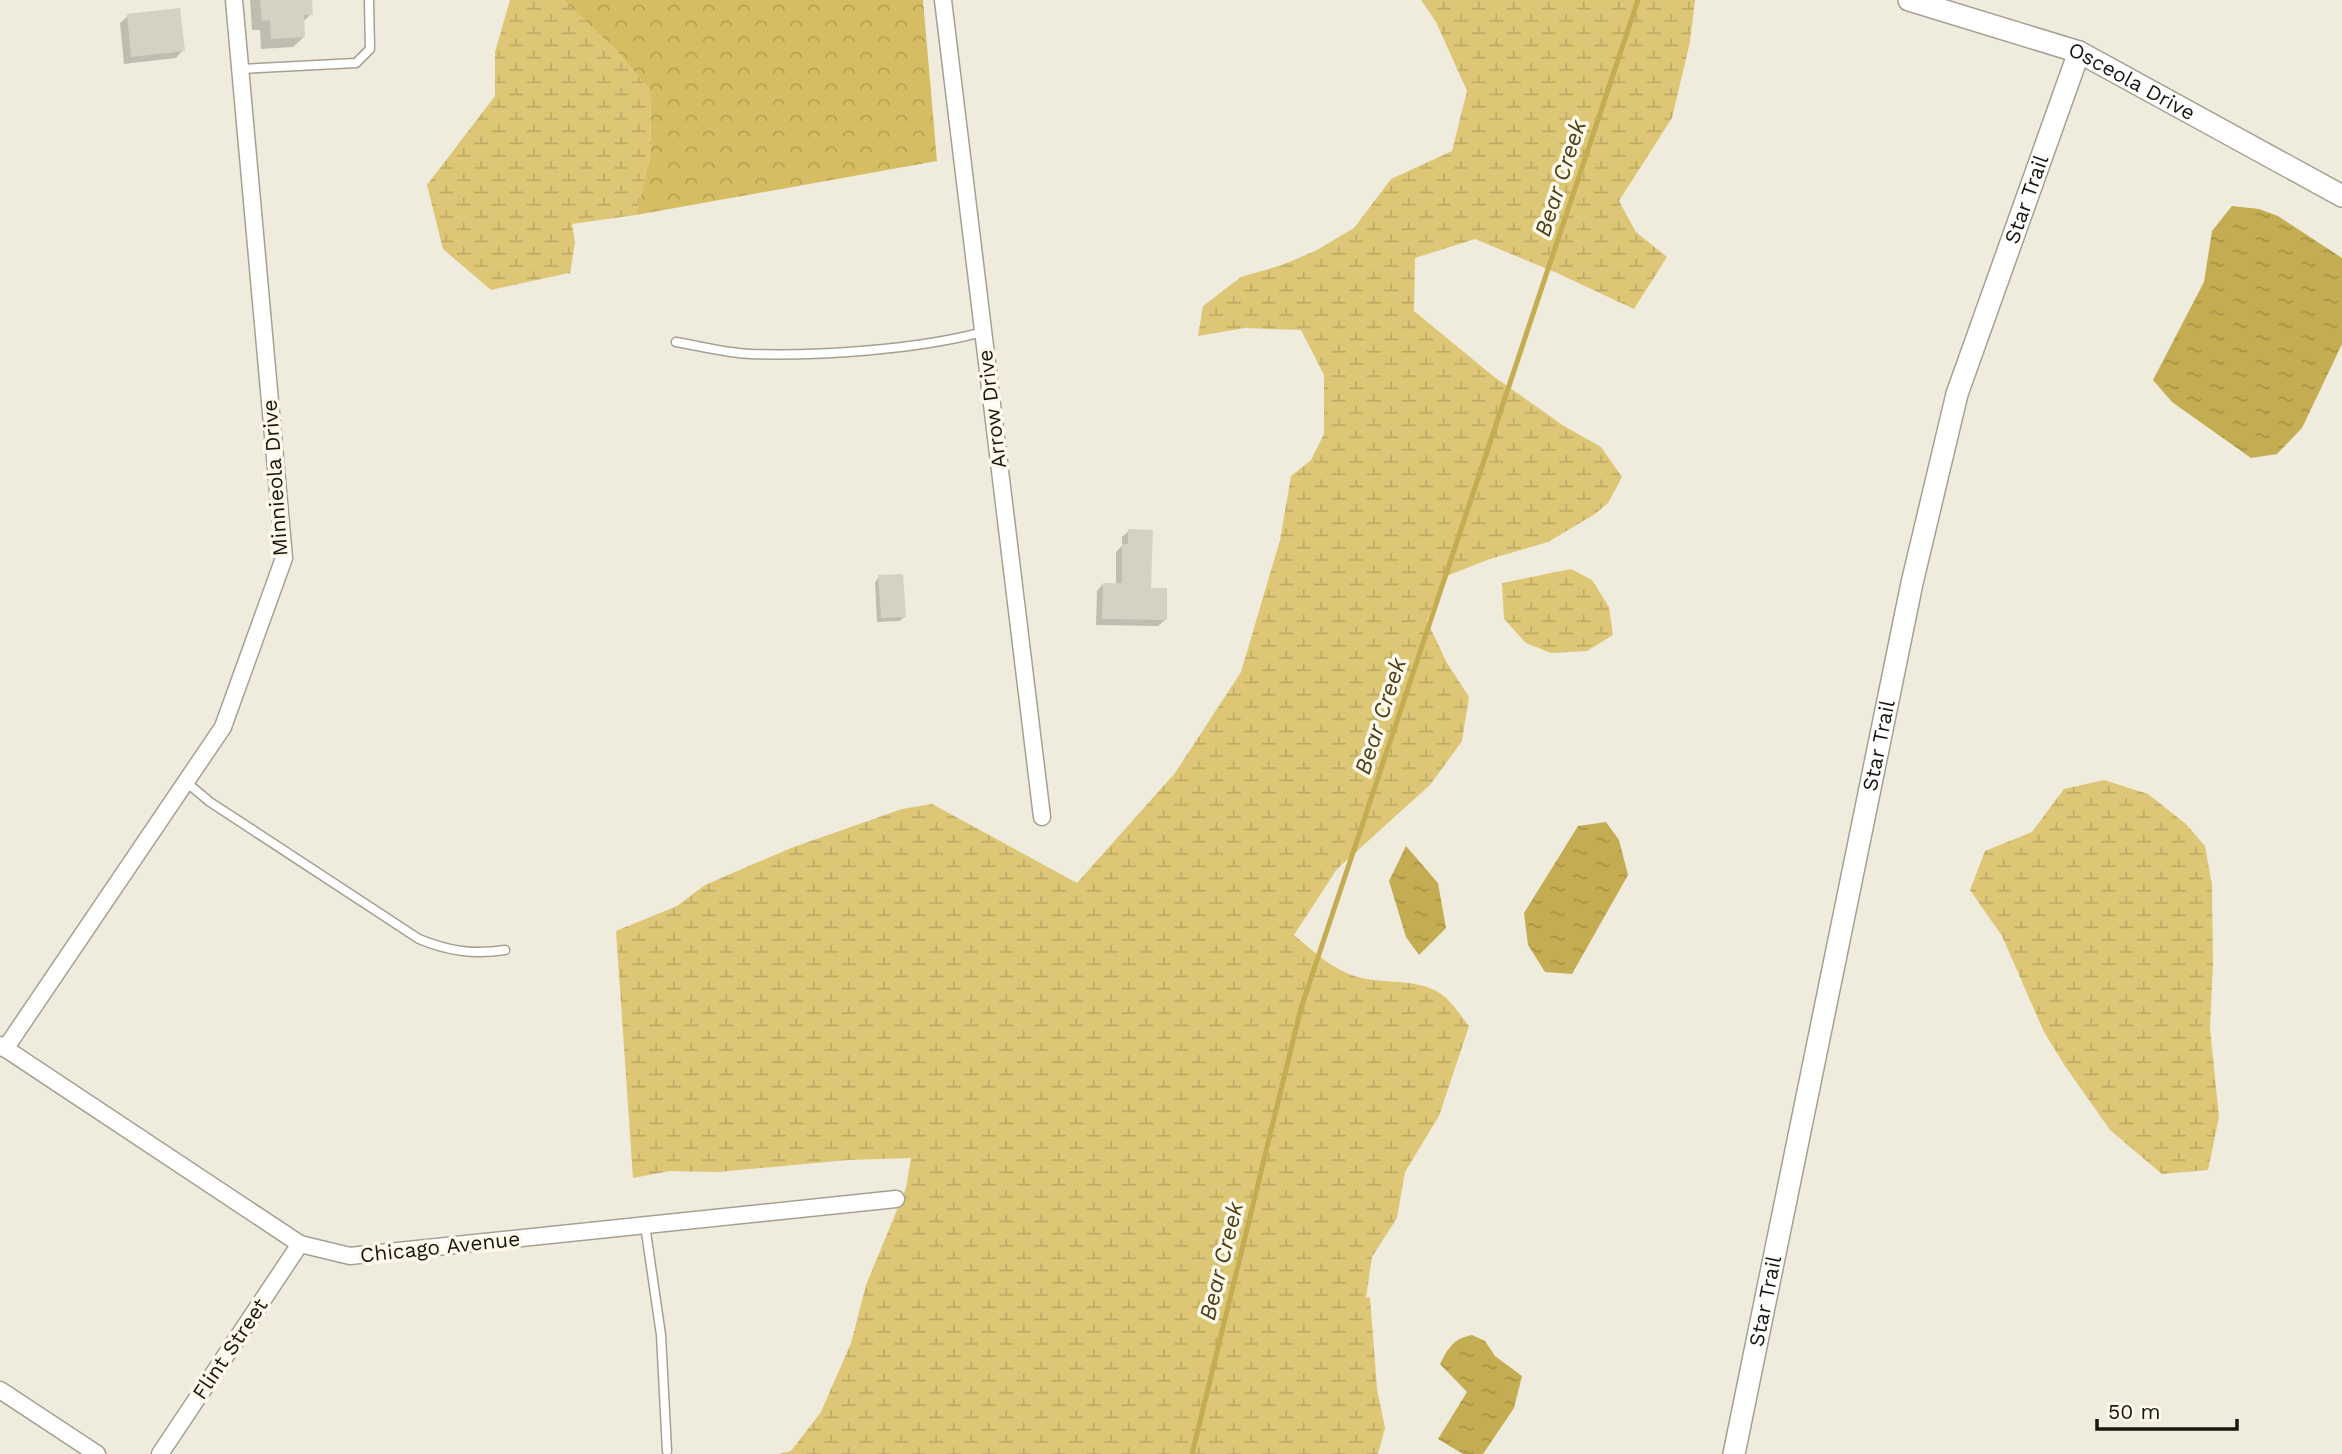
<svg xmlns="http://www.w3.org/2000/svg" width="2342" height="1454" font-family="'Work Sans',sans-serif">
  <defs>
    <pattern id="forest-crowns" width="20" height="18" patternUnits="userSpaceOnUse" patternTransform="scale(1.75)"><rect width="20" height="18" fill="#d6bd63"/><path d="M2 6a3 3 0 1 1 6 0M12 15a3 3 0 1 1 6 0" fill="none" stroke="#b7a255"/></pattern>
    <pattern id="wetland-marsh" width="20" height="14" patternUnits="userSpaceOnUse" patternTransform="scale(1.75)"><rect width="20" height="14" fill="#ddc776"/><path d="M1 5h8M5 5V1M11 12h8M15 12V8" fill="none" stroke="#bdaa65"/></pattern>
    <pattern id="water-ripples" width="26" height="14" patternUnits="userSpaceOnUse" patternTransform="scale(1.75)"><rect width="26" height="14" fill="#c4ac52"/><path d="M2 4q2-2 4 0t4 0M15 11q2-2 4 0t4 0" fill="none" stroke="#a89346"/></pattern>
  </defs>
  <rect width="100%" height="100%" fill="#f0ecdd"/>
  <polygon fill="url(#forest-crowns)" points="563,0 923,0 937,161 636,215 651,152 650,90 617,51"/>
  <g fill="url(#wetland-marsh)">
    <polygon points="510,0 563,0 617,51 650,90 651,152 636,215 572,224 575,242 570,275 569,273 491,290 443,249 427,185 495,96 495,52"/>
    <path d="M1421 0H1695L1690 42 1672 118 1619 201 1636 232 1667 257 1634 309 1557 273 1475 239 1415 258 1414 311 1493 376 1564 426 1601 447 1622 477 1608 503 1595 514 1548 542 1490 559 1444 577 1427 621 1447 663 1469 697 1462 741 1430 785 1337 869 1294 935C1314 952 1335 972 1362 978 1388 984 1423 978 1445 997 1454 1005 1462 1017 1469 1026L1439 1116 1405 1172 1397 1218 1372 1257 1366 1298 1370 1297 1377 1389 1385 1428 1378 1454H779L791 1451 821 1412 851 1343 866 1285 906 1188 911 1158 848 1160 717 1172 670 1171 633 1178 616 931 677 906 705 885 791 848 902 809 932 804 1077 883 1175 773 1241 672 1280 540 1291 476 1311 460 1324 434V375L1301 330 1245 328 1198 336 1203 306 1241 277 1282 265 1315 251 1354 228 1391 179 1452 151 1467 91 1436 22Z"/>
    <polygon points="1571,569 1592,580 1609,607 1613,635 1587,651 1551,653 1526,643 1504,619 1502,583"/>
    <polygon points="2104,780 2148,794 2186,824 2205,846 2212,885 2213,965 2210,1028 2219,1117 2208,1170 2162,1174 2110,1130 2065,1066 2044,1032 2002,936 1970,890 1985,851 2032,832 2064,789"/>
  </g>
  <g fill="url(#water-ripples)">
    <polygon points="2232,206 2259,209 2278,216 2342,258 2342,344 2302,428 2277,454 2251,458 2172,402 2153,380 2204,282 2212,231"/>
    <polygon points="1606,822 1619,840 1628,875 1572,974 1545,972 1528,945 1524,913 1578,826"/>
    <polygon points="1406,846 1438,883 1446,928 1419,955 1406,937 1389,881"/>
    <path d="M1472 1335 1485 1341 1495 1356 1522 1376 1514 1408 1483 1454H1463L1438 1439 1467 1392 1440 1364C1449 1347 1453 1339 1472 1335Z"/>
  </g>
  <g fill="#0003">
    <polygon points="250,0 310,0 311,14 303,22 304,37 293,47 261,49 260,30 252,30"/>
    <polygon points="128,16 183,50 176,58 124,64 120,23"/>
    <polygon points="1129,531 1149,589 1165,620 1158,626 1096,625 1097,591 1103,584 1116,584 1116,552 1122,546 1122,537"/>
    <polygon points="879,577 905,616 900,621 877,622 875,582"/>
  </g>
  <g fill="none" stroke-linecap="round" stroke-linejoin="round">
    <polyline stroke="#c4ac52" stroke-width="5" points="1192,1454 1301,1008 1638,0"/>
  </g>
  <g fill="#d6d2c3">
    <polygon points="260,0 312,0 313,15 304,15 305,37 271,39 270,20 262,21"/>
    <polygon points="180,8 185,51 131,57 127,14"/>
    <polygon points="1128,529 1153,530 1151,588 1167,588 1167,620 1102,619 1103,583 1122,583 1122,544 1128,544"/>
    <polygon points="903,574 906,617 881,618 878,575"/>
  </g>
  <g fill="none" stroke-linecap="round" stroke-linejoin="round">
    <defs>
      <g id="lane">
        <polyline points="241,69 356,63 370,49 369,0"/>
        <path d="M676 342C700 346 725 353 750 354 820 356 915 350 983 332"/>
        <path d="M186 782 210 802 419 939C448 951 474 955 505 950"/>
        <polyline points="645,1225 661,1335 667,1451"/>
      </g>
      <g id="street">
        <polyline points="943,0 1042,817"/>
        <polyline points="0,1045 300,1244 350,1256 896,1199"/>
        <polyline points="5,1049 223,727 284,558 234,0"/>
        <polyline points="0,1390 97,1454"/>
        <polyline points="160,1454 300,1244"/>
      </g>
      <g id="secondary">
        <path id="s1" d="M1909 0 2079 52 2342 196"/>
        <path id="s2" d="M1734 1454 1912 583 1957 394 2079 52"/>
      </g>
    </defs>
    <use href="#lane" stroke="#a5a192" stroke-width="11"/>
    <use href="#street" stroke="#a5a192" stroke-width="19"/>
    <use href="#secondary" stroke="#a5a192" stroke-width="24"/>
    <use href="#lane" stroke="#fff" stroke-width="8"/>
    <use href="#street" stroke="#fff" stroke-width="16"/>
    <use href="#secondary" stroke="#fff" stroke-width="21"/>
  </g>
  <g text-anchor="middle" stroke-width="7" stroke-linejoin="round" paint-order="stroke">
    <g font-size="21" fill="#181611" stroke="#fef9ea">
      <text dy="7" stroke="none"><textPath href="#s1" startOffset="238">Osceola Drive</textPath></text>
      <text dy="7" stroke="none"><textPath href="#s2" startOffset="1290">Star Trail</textPath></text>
      <text transform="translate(992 409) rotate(-97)" y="7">Arrow Drive</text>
      <text transform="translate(275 478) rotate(-94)" y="7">Minnieola Drive</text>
      <text dy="7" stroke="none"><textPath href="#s2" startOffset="723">Star Trail</textPath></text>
      <text transform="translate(440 1247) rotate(-6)" y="7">Chicago Avenue</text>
      <text dy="7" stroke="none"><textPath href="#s2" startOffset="156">Star Trail</textPath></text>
      <text transform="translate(230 1349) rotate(-56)" y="7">Flint Street</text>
    </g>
    <g font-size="23" font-style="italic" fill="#4b411b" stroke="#fef9ea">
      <text transform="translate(1560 178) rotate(-72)" y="8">Bear Creek</text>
      <text transform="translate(1380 716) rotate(-72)" y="8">Bear Creek</text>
      <text transform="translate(1221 1261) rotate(-76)" y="8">Bear Creek</text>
    </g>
  </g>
  <path d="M2097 1419v10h140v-10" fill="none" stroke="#181611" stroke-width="3.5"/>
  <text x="2108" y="1419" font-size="21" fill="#181611" stroke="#fef9ea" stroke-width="5" paint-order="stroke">50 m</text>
</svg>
